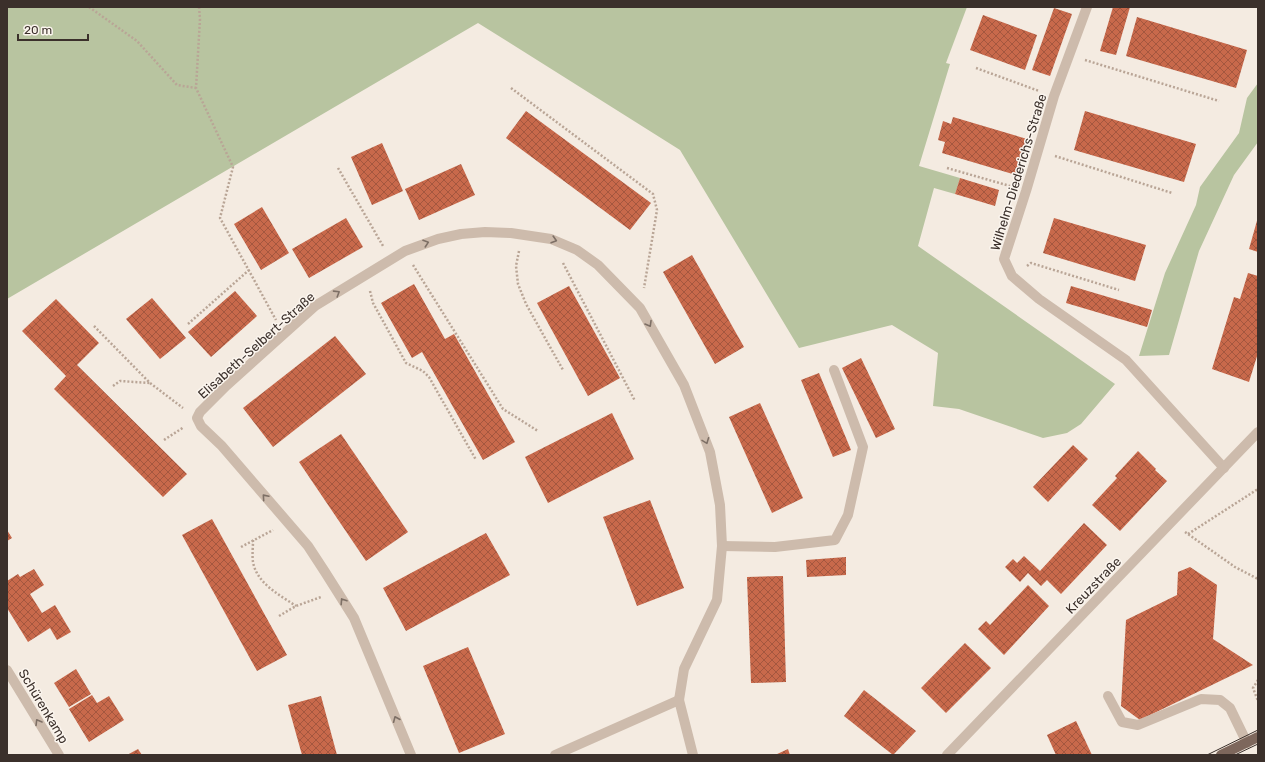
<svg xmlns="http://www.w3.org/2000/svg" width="1265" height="762" font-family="Rubik,sans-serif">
  <defs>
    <pattern id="building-cross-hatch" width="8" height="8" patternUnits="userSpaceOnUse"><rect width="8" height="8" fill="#c8694b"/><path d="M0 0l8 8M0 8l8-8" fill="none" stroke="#a4573f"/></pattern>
  </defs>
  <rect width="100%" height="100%" fill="#f4ebe1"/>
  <g fill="#b8c4a0">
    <polygon points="7,7 967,7 946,63 950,64 919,166 960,178 955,194 934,188 918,246 1115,384 1081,424 1067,433 1043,438 959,409 933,406 938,353 892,325 799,348 680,150 478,23 7,299"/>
    <polygon points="1258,83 1258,142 1234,175 1199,251 1169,355 1139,356 1165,273 1196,205 1200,187 1239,133 1247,98"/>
  </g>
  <g fill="url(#building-cross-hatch)">
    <polygon points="1113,7 1130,7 1116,55 1100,51"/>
    <polygon points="1054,8 1072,14 1050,76 1032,70"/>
    <polygon points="983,15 1037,35 1025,70 970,50"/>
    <polygon points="1137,17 1247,50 1236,88 1126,56"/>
    <polygon points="526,111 651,203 630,230 506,138"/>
    <polygon points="1085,111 1196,144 1184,182 1074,150"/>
    <polygon points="953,117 1027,139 1016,175 942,153 945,142 938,140 943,121 951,124"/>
    <polygon points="382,143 403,191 372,205 351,157"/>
    <polygon points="461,164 475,195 419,220 405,189"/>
    <polygon points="960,178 999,190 995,206 955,194"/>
    <polygon points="262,207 289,253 261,270 234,224"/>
    <polygon points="1258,217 1258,252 1249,249"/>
    <polygon points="346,218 363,247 309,278 292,249"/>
    <polygon points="1054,218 1146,245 1135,281 1043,253"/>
    <polygon points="692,255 744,347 715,364 663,272"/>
    <polygon points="1248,273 1258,276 1258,353 1249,382 1212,369 1234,297 1240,299"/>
    <polygon points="414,284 445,339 454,334 515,442 483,460 422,352 412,358 381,303"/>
    <polygon points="569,286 620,378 588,396 537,303"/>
    <polygon points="1071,286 1152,310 1147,327 1066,303"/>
    <polygon points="235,291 257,316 211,357 188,332"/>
    <polygon points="152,298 186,338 160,359 126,319"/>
    <polygon points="56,299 99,343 77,365 187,474 163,497 54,389 66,376 22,331"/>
    <polygon points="335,336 366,374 273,447 243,408"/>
    <polygon points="861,358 895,429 876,438 842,368"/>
    <polygon points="819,373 851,450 833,457 801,380"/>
    <polygon points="760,403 803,498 772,513 729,417"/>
    <polygon points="612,413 634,459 548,503 525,457"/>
    <polygon points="341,434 408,532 366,561 299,462"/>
    <polygon points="1073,445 1088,459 1048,502 1033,487"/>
    <polygon points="1138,451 1156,469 1155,470 1167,481 1120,531 1092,505 1117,478 1115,476"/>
    <polygon points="650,500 684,588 637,606 603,517"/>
    <polygon points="212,519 287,655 257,671 182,535"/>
    <polygon points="1084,523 1107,545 1061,594 1047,580 1041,586 1028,573 1020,582 1005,567 1013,559 1017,563 1024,556 1040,571"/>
    <polygon points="7,530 12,538 7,541"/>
    <polygon points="486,533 510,575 406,631 383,588"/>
    <polygon points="846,557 846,575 807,577 806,560"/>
    <polygon points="1190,567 1217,585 1213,639 1253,665 1140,720 1121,706 1126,620 1177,595 1178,572"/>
    <polygon points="34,569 44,585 30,594 42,613 55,605 71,632 57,640 50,628 28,642 7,608 7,581 18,574 20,577"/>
    <polygon points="783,576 786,682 751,683 747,577"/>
    <polygon points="1028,585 1049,606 1004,655 978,629 986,621 990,625"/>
    <polygon points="965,643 991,668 946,713 921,688"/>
    <polygon points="468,647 505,734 459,753 423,666"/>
    <polygon points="76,669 91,694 69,707 54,683"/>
    <polygon points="864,690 916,731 893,755 844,716"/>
    <polygon points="92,695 97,703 109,696 124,720 89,742 69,709"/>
    <polygon points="321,696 337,755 302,755 288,705"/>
    <polygon points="1076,721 1092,755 1056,755 1047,735"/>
    <polygon points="138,749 142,755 127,755"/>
    <polygon points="788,749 790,755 775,755"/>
  </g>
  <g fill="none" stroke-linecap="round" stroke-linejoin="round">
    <g stroke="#b9a596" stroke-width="2.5" stroke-dasharray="2 2" stroke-linecap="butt">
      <polyline points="89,7 137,41 177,85 196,88"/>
      <polyline points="199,7 200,19 196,88 233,167 220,218 276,320"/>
      <polyline points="1085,60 1219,101"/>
      <polyline points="976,68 1039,91"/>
      <polyline points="511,88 653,194 657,210 644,288"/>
      <polyline points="1055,156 1172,193"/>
      <polyline points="338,168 383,246"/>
      <polyline points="947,168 1010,186"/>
      <polyline points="519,251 516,266 518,284 526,304 563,370"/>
      <polyline points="563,263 635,401"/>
      <polyline points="413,265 503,409 538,431"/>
      <polyline points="1027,266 1031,263 1119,290"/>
      <polyline points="370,291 373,303 406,363 423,371 429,377 476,460"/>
      <polyline points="188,324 249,270"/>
      <polyline points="94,326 150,383 183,408"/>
      <polyline points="113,386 120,381 150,383"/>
      <polyline points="164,440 184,427"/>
      <polyline points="1185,532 1235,567 1258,579"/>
      <polyline points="1188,534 1258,489"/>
      <path d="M253 540C253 547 252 556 253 562 257 584 280 595 296 606"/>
      <polyline points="241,547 273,530"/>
      <polyline points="279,616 296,606 321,597"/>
      <polyline points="1258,680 1253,688 1258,701"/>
    </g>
    <g stroke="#cdbbac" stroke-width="10">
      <polyline points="722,546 775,547 835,540 848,515 863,447 834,370"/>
      <polyline points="1108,696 1122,722 1138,725 1201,699 1220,700 1230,708 1247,743"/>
    </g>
    <g stroke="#cdbbac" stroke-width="10">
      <polyline points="1087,7 1054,96 1026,191 1004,259 1012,276 1039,299 1126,360 1224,468"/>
      <polyline points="7,670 59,755"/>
      <polyline points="411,755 354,618 325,572 308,546 221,445 201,426 197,418 200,412 226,386 315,306 405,251 438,239 461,234 485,232 511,233 551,239 577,250 598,265 640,308 684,385 710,452 720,505 722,546 717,600 684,669 679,700"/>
      <polyline points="555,755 679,700 693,755"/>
      <polyline points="947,755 1258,432"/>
    </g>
    <polyline stroke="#7d675c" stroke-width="10" points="1221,755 1258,737"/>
    <g stroke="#3b302b" stroke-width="1">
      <polyline points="1207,755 1258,730"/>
      <polyline points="1235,755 1258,744"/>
    </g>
  </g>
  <defs><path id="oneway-chevron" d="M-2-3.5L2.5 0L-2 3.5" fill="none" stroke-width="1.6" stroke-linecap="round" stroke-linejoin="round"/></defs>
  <g stroke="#7d6f65">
    <use href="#oneway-chevron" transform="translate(554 240) rotate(17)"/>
    <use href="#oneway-chevron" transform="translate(426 243) rotate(-19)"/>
    <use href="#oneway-chevron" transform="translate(337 293) rotate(-32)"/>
    <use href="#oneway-chevron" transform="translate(649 324) rotate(60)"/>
    <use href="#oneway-chevron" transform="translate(706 441) rotate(69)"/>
    <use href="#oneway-chevron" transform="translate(265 497) rotate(-131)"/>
    <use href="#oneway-chevron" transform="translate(343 601) rotate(-123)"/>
    <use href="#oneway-chevron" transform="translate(396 719) rotate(-113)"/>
    <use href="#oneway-chevron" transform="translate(38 722) rotate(-121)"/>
  </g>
  <g text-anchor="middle" stroke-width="3" stroke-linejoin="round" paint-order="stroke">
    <g font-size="13" fill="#3b302b" stroke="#fbf5ee">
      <text transform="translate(1018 172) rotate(-73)" y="5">Wilhelm-Diederichs-Straße</text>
      <text transform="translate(256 345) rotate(-42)" y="5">Elisabeth-Selbert-Straße</text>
      <text transform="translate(1093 585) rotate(-46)" y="5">Kreuzstraße</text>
      <text transform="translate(44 706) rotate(59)" y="5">Schürenkamp</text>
    </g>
  </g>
  <rect width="1265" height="762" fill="none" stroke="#3b302b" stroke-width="16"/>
  <path d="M18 34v6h70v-6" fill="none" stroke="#3b302b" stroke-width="2"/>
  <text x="24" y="34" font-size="12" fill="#3b302b" stroke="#fbf5ee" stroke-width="3" paint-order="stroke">20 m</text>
</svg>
